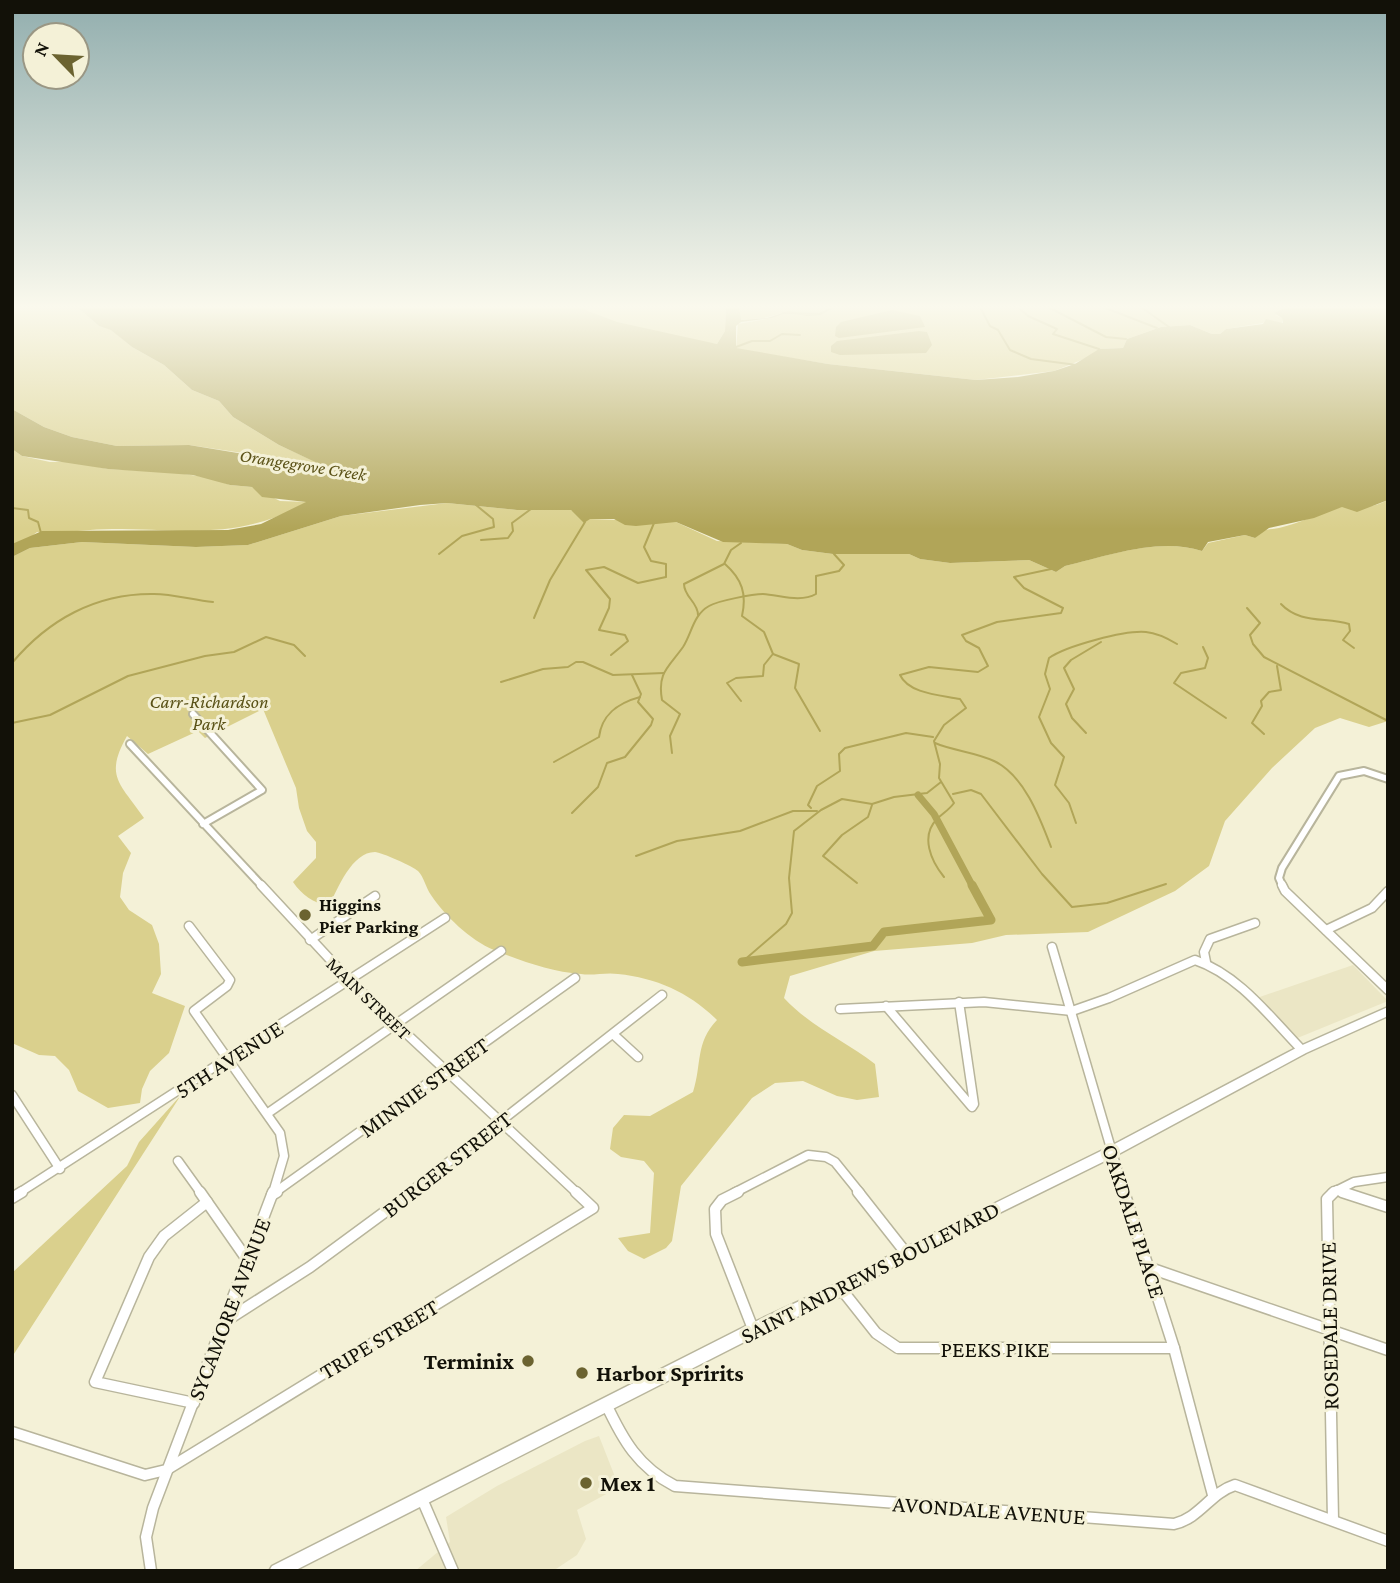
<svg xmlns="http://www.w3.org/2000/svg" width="1400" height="1583" font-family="'Crimson Pro',serif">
  <rect width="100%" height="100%" fill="#f4f1d7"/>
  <g fill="#ebe6c5">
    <polygon points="1353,965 1388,1001 1295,1039 1254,999"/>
    <polygon points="599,1436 619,1487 577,1510 586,1539 577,1555 553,1571 415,1571 450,1542 446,1517 497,1486 585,1441"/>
  </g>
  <g fill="#dad08d">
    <polygon points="12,307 77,307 99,326 111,329 132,347 164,365 192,390 219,401 233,417 279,445 333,470 323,474 263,456 189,445 117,446 72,437 44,427 12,409"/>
    <path d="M584 307H726L725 331 717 344 708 343C680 336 602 326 584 307Z"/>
    <polygon points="739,307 1294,307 1275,315 1282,318 1282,323 1266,320 1263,323 1226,329 1220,334 1212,334 1190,325 1161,327 1127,339 1123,348 1100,349 1089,357 1054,371 976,380 828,364 736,349 738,324 772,318 782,313 764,318 740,320"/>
    <path d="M12 449 22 456 50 462H75L108 469 171 472 211 478 230 485 252 487 280 501 307 502C240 541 185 529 112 529 87 529 62 534 37 532L28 539 12 544Z"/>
    <path d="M1388 500V721L1369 727 1340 718 1315 728 1272 768 1225 821 1209 866 1175 891 1088 932 1006 935 972 943 874 951 790 976 784 998C810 1026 845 1041 875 1064L879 1097 857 1100 837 1096 803 1081 775 1083 752 1098 681 1186 672 1241 666 1248 644 1259 628 1251 618 1238 650 1233 654 1173 644 1161 621 1157 610 1149 613 1128 624 1115 650 1116 693 1092C702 1064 695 1043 717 1020 690 993 657 978 618 974 606 972 593 976 581 974 552 972 521 961 494 950 470 940 445 916 431 895 426 888 424 877 418 871 414 867 381 852 375 852 352 852 338 888 329 906 313 903 302 895 293 882L316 858V842L307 831 299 808 296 788 263 709 205 738 198 731 148 754 127 736C104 777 120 783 144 818L118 836 131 853 123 873 120 897 129 910 152 925 159 944 161 974 152 993 185 1006 169 1053 150 1071 142 1089 140 1103 108 1108 78 1091 69 1070 55 1056 39 1055 12 1043V557L30 548 82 542 196 547 248 545 341 516 447 503 517 510H571L590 519 676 522 717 541 787 544 802 550 833 554H909L920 559 950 563 1029 560 1056 572 1065 566C1107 556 1159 537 1202 551L1208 543 1245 535 1255 538C1261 528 1269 530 1279 528 1300 523 1320 513 1341 507 1361 503 1364 512 1388 500Z"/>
    <polygon points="181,1095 12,1357 12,1273 127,1166 139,1142"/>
  </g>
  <g fill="#b1a558">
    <path d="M77 307H584L588 311 617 322 717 344 725 331 726 307H739L741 320 767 318 789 311 805 315H823L807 316 788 312 772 318 741 322 736 326V348L828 364 976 380 1018 377 1054 371 1075 364 1099 349 1123 348 1127 339 1161 327 1190 325 1212 334H1220L1226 329 1263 324 1266 319 1283 323 1282 318 1274 313 1285 308 1388 307V500L1357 512 1342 507 1314 518 1269 528 1255 538 1245 535 1208 542 1202 551C1159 537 1108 556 1065 566L1056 572 1029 560 950 563 920 559 909 554H833L802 550 787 544 723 542 676 522 636 526 625 525 614 519H590L584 523 571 510H517L447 503 420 505 341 516 248 545 196 547 82 542 30 548 12 557V544L42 531 228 530 261 524 306 502 262 497 252 487 230 485 193 475 108 469 22 456 12 449V409L44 427 72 437 117 446 189 445 306 464 320 468 323 474 332 470 279 445 233 417 219 401 192 390 164 365 132 347 111 330 99 326Z"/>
    <polygon points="892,310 920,316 925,327 839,338 835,336 836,327 841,322"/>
    <polygon points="919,331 927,332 932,345 926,353 840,355 831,352 831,346 837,341"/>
  </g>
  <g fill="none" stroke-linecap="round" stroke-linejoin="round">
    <g stroke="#b1a558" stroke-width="2">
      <polyline points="834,307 853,307"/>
      <polyline points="980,307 990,326 998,330 1010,350 1031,359 1077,365"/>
      <polyline points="1018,307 1028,316 1057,329 1053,334 1099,349"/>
      <polyline points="1048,307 1106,337 1126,339"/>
      <polyline points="1103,307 1157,328"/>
      <polyline points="1141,307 1169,327"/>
      <polyline points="783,313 820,314 833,307"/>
      <polyline points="736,347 752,341 770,341 782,334 800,335"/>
      <polyline points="12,508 28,510 29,518 38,522 41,533"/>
      <polyline points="481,540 508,538 513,531 512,523 531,509"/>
      <polyline points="439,554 462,536 494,527 493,519 476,505"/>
      <path d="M725 564C742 579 747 594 742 616L764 632 773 654"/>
      <path d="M1281 604C1300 624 1325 617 1349 624L1350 631 1343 640 1354 648"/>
      <polyline points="1247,608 1260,623 1250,635 1253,644 1264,657 1388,721"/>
      <path d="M698 615C698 602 684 597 684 584L724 564 731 550 741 543"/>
      <polyline points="534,618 550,580 585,522"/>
      <polyline points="1203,647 1208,658 1205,668 1181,673 1174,683 1226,718"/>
      <polyline points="773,654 799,664 795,688 820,731"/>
      <polyline points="611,655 628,641 625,635 599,630 609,608 610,599 586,570 604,567 638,583 666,577 666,564 651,561 644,547 654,523"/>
      <path d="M12 663C48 620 96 593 154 594 173 594 193 600 213 602"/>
      <polyline points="501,682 543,669 568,667 576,662 583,662 613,675 664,673"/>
      <polyline points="741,701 727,683 736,678 763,676 764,665 772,655"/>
      <polyline points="12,723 50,715 128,676 205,656 234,652 266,637 294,645 305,656"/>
      <polyline points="1086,733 1072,718 1066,704 1074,689 1064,668 1071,660 1101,642"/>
      <polyline points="1264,734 1252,723 1262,706 1261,701 1269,692 1281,690 1277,666"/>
      <path d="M935 743C954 751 975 752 994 761 1024 775 1040 818 1051 847"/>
      <path d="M672 753 670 736 680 714 662 700C657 672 669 667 683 647 692 633 693 615 709 606 717 601 753 594 763 594 780 595 800 603 816 594V576L839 571 844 565 834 554"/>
      <path d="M554 762 599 737C602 714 618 703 640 697"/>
      <polyline points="953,794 971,790 981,794 1042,874 1072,907 1107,903 1166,884"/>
      <polyline points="811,808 808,805 817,786 840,771 839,754 845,748 906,733 933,737"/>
      <polyline points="572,813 598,787 607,763 625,757 651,725 653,719 638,702 641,694 632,675"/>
      <path d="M1076 823 1069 803 1055 785 1064 757 1051 743 1039 717 1050 689 1045 674 1049 658C1066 646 1125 630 1146 632 1157 633 1167 638 1177 644"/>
      <polyline points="636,856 677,841 740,831 793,811 817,811"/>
      <path d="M944 877C931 861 920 836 937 819 943 813 949 810 954 803L939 778 940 764 934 741 944 725 966 708 960 699C941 695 909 694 900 675L929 667 978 672 988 666 979 648 966 641 962 635 997 622 1061 613 1063 608 1024 588 1014 577 1051 569"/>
      <polyline points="857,883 823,856 842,835 868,817 872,805"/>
      <polyline points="742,962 786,924 792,913 789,878 794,831 821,810 842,799 872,804 894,797 927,793 941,782"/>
    </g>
    <polyline stroke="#b1a558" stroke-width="7" points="918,795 934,814 973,887"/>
    <polyline stroke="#b1a558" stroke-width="9" points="742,962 873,946 884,932 991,920 972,885"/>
    <defs>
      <g id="street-far2">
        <polyline points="193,714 262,790 203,824"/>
        <polyline points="130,744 263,887"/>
        <polyline points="1283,887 1279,878 1282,868 1339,776 1364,771 1388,779"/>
      </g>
      <g id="street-far1">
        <polyline points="261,885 350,981 577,1193"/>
        <polyline points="1282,885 1285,891 1388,990"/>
        <polyline points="189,926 230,980 227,986 194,1011 280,1133 284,1156 273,1193"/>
        <polyline points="1326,930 1372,908 1388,891"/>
        <polyline points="310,940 375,896"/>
        <polyline points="1052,947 1124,1193"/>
        <polyline points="1206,962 1204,952 1210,939 1255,923"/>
        <polyline points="886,1006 972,1107 974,1104 959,1002"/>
        <path d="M840 1009 984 1002 1072 1011 1109 998 1195 960C1239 975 1270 1017 1302 1050"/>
        <polyline points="614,1035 638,1057"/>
        <polyline points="12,1095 60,1169"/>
        <polyline points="268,1113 501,951"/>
        <polyline points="178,1161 201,1193"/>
        <polyline points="1337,1190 1347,1193"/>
        <polyline points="19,1193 445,918"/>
        <polyline points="274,1193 575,978"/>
        <polyline points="409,1193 662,995"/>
        <polyline points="734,1193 808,1155 826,1157 835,1162 860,1193"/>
        <polyline points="1332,1193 1354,1182 1388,1177"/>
      </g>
      <g id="street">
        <polyline points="200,1192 246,1258"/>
        <polyline points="738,1192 722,1200 715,1209 716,1234 753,1329"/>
        <polyline points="858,1192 906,1253"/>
        <polyline points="1124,1192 1174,1348 1213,1495"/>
        <polyline points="1342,1192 1388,1207"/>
        <polyline points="272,1195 277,1192"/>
        <polyline points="12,1198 22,1192"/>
        <polyline points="1150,1268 1388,1350"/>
        <polyline points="842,1290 876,1333 898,1348 1174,1348"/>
        <polyline points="224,1322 310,1267 412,1192"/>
        <polyline points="194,1403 95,1382 149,1257 164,1236 207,1202"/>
        <path d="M606 1404C623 1440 638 1467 675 1486L1174 1524C1200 1518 1210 1493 1235 1485L1388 1541"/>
        <polyline points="12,1432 145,1475 166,1470 593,1208 576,1192"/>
        <polyline points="422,1499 453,1571"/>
        <polyline points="1333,1520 1327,1199 1334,1192"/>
        <polyline points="151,1571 146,1537 153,1508 273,1192"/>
      </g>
      <polygon id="primary" points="1388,1007 1388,1016 1306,1053 1115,1156 910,1257 846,1294 758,1335 294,1571 269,1571 272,1566 748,1325 836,1284 902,1249 1107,1148 1298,1047"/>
    </defs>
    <use href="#street-far2" stroke="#b8b59c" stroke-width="10"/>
    <use href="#street-far1" stroke="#b8b59c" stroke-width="11"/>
    <use href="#street" stroke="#b8b59c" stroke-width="13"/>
    <use href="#primary" stroke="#b8b59c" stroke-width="3"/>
    <use href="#street-far2" stroke="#fff" stroke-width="6"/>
    <use href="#street-far1" stroke="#fff" stroke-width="8"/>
    <use href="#street" stroke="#fff" stroke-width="10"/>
    <use href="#primary" fill="#fff" fill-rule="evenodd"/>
  </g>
  <linearGradient id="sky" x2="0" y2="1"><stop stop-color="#92aeae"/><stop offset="0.58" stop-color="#faf9ed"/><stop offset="1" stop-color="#faf9ed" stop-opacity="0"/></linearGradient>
  <rect width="1400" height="529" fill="url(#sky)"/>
  <g fill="#6b6330" stroke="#f4f1d7" stroke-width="2.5">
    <circle cx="305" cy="915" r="7"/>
    <circle cx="528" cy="1361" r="7"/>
    <circle cx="582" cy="1373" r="7"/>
    <circle cx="586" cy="1483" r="7"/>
  </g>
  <g text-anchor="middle" stroke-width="6" stroke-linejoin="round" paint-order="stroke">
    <g font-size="18" font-style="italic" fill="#5b5217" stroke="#f4f1d7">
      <text transform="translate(303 465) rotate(9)" y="6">Orangegrove Creek</text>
    </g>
    <g font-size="19" font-style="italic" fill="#595116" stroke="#f4f1d7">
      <text x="209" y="708">Carr-Richardson<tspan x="209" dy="22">Park</tspan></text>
    </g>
    <g font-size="19" font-weight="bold" fill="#121108" stroke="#f4f1d7" text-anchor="start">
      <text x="319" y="911">Higgins<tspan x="319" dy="22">Pier Parking</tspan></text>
    </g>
    <g font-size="19" fill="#121108" stroke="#f4f1d7">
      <text transform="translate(369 998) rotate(44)" y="7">MAIN STREET</text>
    </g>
    <g font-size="23" fill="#121108" stroke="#f4f1d7">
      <text transform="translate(229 1059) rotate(-33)" y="8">5TH AVENUE</text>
      <text transform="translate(424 1087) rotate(-36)" y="8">MINNIE STREET</text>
      <text transform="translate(447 1164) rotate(-38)" y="8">BURGER STREET</text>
      <text transform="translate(1134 1221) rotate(72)" y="8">OAKDALE PLACE</text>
      <text transform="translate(870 1272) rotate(-27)" y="8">SAINT ANDREWS BOULEVARD</text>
      <text transform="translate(229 1309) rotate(-69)" y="8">SYCAMORE AVENUE</text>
      <text transform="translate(1329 1326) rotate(-91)" y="8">ROSEDALE DRIVE</text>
      <text transform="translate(379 1339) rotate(-31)" y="8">TRIPE STREET</text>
      <text x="995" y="1357">PEEKS PIKE</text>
      <text transform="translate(989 1510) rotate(4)" y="8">AVONDALE AVENUE</text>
    </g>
    <g font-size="23" font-weight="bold" fill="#121108" stroke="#f4f1d7" text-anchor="start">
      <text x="514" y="1369" text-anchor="end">Terminix</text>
      <text x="596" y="1381">Harbor Spririts</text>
      <text x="600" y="1491">Mex 1</text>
    </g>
  </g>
  <rect width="1400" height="1583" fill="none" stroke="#121108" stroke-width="28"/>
  <g transform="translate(56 56) rotate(295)"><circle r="33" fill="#f4f1d7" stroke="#9a9784" stroke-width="2"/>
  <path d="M0-5L12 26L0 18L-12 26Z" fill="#6b6330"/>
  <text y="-10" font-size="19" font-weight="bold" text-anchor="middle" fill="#121108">N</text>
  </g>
</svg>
